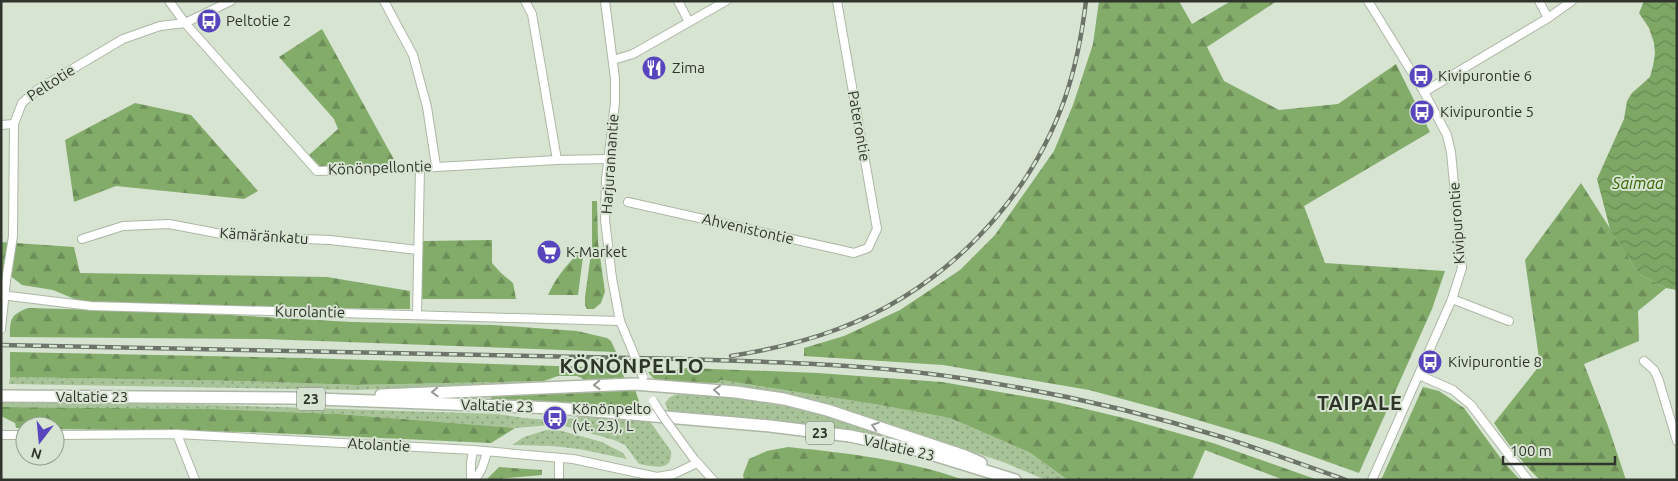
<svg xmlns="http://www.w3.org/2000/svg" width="1678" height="481" font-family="Ubuntu,sans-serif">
  <defs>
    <pattern id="green-dots" width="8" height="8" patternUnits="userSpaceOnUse" patternTransform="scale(1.25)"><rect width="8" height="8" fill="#a7c397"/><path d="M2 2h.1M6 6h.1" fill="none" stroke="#889f7c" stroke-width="1.8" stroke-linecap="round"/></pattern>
    <pattern id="forest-firs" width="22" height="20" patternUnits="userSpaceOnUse" patternTransform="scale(1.25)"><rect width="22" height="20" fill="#83ab6a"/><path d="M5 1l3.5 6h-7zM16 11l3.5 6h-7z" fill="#6c8c58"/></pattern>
    <pattern id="water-waves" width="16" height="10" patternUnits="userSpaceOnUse" patternTransform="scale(1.25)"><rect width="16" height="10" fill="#7ea766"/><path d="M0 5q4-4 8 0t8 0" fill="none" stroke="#688954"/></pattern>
  </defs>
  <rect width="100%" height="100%" fill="#d8e4d2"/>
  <g fill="url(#green-dots)">
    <polygon points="10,377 240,381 357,385 544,381 359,390 9,384"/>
    <polygon points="721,380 874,404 950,418 1029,452 1068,480 1046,480 1003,462 832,405 717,383"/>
    <polygon points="678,394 761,400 791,405 922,445 825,426 669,412 665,403 670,397"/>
    <polygon points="1,402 152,403 498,414 524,418 551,420 552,423 551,425 515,428 339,414 213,409 1,407"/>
    <path d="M582 417 649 420 671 451C673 473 653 466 639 464L625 445 614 440 558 424 559 420Z"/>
    <polygon points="546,430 562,431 602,442 623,453 627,459 579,449 553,446 512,445 524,437"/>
  </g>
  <g fill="url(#forest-firs)">
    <polygon points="1099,1 1179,1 1192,24 1231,1 1277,1 1207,47 1224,81 1279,110 1338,104 1396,64 1430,132 1304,206 1325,263 1445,271 1432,309 1359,473 1272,442 1167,411 1089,390 943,365 804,356 804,348 844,336 900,310 960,270 995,235 1054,151 1073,105 1093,44"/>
    <polygon points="322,29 397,165 320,166 309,155 338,129 334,119 279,57"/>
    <polygon points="135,103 191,115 258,191 244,199 116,186 74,202 65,140"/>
    <path d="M1581 183 1639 274 1666 288 1638 311 1639 341 1584 364 1608 426 1626 480H1540C1522 463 1508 444 1494 423L1540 365 1525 260Z"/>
    <polygon points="592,201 597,201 598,242 605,292 601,303 594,309 587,309 585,305 585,297 592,246"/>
    <polygon points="492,240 492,263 501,273 513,283 516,299 420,299 423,241"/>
    <polygon points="1,242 74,247 80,273 327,277 410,291 410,309 91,306 53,290 22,285 8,274 1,280"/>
    <path d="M584 249 578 295H548C556 277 569 261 584 249Z"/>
    <path d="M28 308 174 312 352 322 494 325 577 331 607 338 611 341 616 352 264 339 10 337C10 319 10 315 28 308Z"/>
    <polygon points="10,352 304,358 622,368 624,378 622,380 588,381 577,376 558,376 544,381 357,385 240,381 10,377"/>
    <polygon points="687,368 818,373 942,382 1052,401 1128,419 1213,443 1318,480 1284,480 1205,450 1192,480 1068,480 1029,452 950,418 874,404 721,380 717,383 663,382 653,378 648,372"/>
    <polygon points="1423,387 1439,391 1464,408 1502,460 1520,480 1381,480"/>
    <polygon points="635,389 641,408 491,401 491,395"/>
    <polygon points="1,407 213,409 339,414 515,428 491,443 246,432 55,429 55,426 25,426 25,428 16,428 15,423 1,416"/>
    <path d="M788 447C847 453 908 460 964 480H744L743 475 749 459 767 451Z"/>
    <polygon points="499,467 542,470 542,475 486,480"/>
  </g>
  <polygon fill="url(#water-waves)" points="1644,1 1677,1 1677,290 1666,288 1639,274 1610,229 1597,179 1624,119 1627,101 1632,93 1650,77 1653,66 1655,54 1654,43 1649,28 1639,13"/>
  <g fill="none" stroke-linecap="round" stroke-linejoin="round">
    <defs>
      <g id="minor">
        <polyline points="169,1 185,23 317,171 420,168 557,160 608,159"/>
        <polyline points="384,1 413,55 427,107 436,166"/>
        <polyline points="525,1 532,14 557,160"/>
        <polyline points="605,1 615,79 615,102 606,179 605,220 612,278 620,321 631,347"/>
        <polyline points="678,1 689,22"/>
        <polyline points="1368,1 1424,92 1447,135 1451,152 1462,268 1452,299 1372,480"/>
        <polyline points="1539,1 1548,18"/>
        <polyline points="613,60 633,54 726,1"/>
        <polyline points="1424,92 1548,18 1572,1"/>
        <polyline points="1,125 14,124"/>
        <polyline points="628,202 854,253 868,248 877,229 837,1"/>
        <polyline points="82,239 123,226 169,224 232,236 330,240 418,250"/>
        <polyline points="1,295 91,306 620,321"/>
        <polyline points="1452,299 1509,321"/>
        <polyline points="417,315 420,168"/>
        <polyline points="1,329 6,281 13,236 14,124 22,103 37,90 123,39 160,26 185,23 231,1"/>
        <polyline points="1644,361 1654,370 1658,378 1677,441"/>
        <polyline points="1419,375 1453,390 1471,405 1528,480"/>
        <polyline points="177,434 195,480"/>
        <polyline points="1,435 25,435"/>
        <polyline points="55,435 177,434 473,450 573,459 657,477 674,474 697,463"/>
        <polyline points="559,458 559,480"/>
        <polyline points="695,460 713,480"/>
        <polyline points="471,480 471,463 473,450"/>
        <path d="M474 480C482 472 484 462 487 452"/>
      </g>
      <g id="highway">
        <polyline points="381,395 634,384 736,392 784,399 827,410 965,456 981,463"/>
        <polyline points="1,396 292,398 555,408 620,413 770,426 850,436 921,451 1015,480"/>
      </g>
    </defs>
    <use href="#minor" stroke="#acb7a6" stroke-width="10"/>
    <use href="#highway" stroke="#acb7a6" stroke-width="14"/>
    <use href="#minor" stroke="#fff" stroke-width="8"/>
    <use href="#highway" stroke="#fff" stroke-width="11"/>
    <defs>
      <g id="rail">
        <path d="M1 345 682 359C774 362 868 364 960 378 1049 391 1138 411 1225 438 1265 451 1306 466 1346 480"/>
        <path d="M731 356C768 350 804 342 838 329 943 290 1028 203 1065 98 1076 66 1082 34 1086 1"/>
      </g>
    </defs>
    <use href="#rail" stroke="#6d7469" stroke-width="4.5"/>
    <use href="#rail" stroke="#d8e4d2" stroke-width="2.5" stroke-dasharray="8" stroke-linecap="butt"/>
    <defs>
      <g id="minor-bridge">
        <polyline points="631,347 643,377"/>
        <polyline points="653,401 664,418 694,459"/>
      </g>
    </defs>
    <use href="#minor-bridge" stroke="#acb7a6" stroke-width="10" stroke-linecap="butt"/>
    <use href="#minor-bridge" stroke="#fff" stroke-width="8"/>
  </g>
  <defs><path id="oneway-chevron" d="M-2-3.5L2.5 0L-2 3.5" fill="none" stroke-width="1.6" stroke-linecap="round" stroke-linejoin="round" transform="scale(1.25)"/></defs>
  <g stroke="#979a96">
    <use href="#oneway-chevron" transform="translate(597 385) rotate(178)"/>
    <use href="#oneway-chevron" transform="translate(717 390) rotate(-175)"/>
    <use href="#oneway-chevron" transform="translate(435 392) rotate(178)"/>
    <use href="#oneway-chevron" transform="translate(875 426) rotate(-162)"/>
  </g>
  <defs>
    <symbol id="bus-disc" viewBox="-11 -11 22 22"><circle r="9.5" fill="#5745bd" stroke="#d8e4d2"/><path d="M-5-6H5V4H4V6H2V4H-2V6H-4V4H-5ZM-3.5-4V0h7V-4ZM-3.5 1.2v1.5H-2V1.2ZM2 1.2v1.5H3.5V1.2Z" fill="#fff"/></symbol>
    <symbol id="restaurant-disc" viewBox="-11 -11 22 22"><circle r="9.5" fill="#5745bd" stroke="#d8e4d2"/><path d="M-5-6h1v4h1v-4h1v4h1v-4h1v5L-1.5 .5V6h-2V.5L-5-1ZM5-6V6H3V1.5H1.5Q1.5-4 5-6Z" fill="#fff"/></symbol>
    <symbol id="supermarket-disc" viewBox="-11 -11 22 22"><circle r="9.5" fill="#5745bd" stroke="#d8e4d2"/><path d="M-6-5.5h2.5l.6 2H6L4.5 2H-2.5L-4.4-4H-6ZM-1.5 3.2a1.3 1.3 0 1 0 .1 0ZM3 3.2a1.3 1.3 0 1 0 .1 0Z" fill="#fff"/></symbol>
  </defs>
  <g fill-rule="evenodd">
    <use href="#bus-disc" x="195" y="7" width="28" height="28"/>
    <use href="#restaurant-disc" x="640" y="54" width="28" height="28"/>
    <use href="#bus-disc" x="1407" y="62" width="28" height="28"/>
    <use href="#bus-disc" x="1408" y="98" width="28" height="28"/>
    <use href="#supermarket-disc" x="535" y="238" width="28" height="28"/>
    <use href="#bus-disc" x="1416" y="348" width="28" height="28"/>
    <use href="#bus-disc" x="541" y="404" width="28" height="28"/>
  </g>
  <g text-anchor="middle" stroke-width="4" stroke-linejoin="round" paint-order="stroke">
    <g fill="#d8e4d2" stroke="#62695e" stroke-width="1">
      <rect x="297" y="387.5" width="28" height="23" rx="4"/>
      <rect x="806" y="421.5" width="28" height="23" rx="4"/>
    </g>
    <g font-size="14" font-weight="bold" fill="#2f342d">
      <text x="311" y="404">23</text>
      <text x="820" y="438">23</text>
    </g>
    <g font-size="15" fill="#2f342d" stroke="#d8e4d2" text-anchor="start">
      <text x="226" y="26">Peltotie 2</text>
      <text x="672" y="73">Zima</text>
      <text x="1438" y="81">Kivipurontie 6</text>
      <text x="1440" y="117">Kivipurontie 5</text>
      <text x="566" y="257">K-Market</text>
      <text x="1448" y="367">Kivipurontie 8</text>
      <text x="572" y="414">Könönpelto<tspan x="572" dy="17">(vt. 23), L</tspan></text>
    </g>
    <g font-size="15" fill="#2f342d" stroke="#d8e4d2">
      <text transform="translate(51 83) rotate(-33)" y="5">Peltotie</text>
      <text transform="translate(859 126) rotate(80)" y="5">Paterontie</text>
      <text transform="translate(610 164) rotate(-86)" y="5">Harjurannantie</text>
      <text transform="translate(380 168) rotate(-2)" y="5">Könönpellontie</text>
      <text transform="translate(1457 223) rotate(-94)" y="5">Kivipurontie</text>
      <text transform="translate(748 229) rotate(13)" y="5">Ahvenistontie</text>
      <text transform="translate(264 236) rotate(4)" y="5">Kämäränkatu</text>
      <text transform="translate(310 312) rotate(1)" y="5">Kurolantie</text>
      <text x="92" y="402">Valtatie 23</text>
      <text transform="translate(497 406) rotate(2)" y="5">Valtatie 23</text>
      <text transform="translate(379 445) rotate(3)" y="5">Atolantie</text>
      <text transform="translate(899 448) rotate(13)" y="5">Valtatie 23</text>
    </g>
    <g font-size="16" font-style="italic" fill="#336400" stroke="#d8e4d2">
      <text x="1638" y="189">Saimaa</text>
    </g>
    <g font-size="20" font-weight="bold" letter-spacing="1" fill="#2c3527" stroke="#d8e4d2">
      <text x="632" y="373">KÖNÖNPELTO</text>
      <text x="1360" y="410">TAIPALE</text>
    </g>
  </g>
  <rect width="1678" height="481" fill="none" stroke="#2f342d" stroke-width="5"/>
  <g transform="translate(40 441) rotate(196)"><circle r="24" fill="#d8e4d2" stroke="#949e90"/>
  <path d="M0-4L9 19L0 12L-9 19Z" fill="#5745bd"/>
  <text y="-8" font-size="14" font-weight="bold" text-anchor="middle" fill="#2f342d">N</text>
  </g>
  <path d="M1503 456v8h112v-8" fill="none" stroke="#2f342d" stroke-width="2.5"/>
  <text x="1510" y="456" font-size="15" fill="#2f342d" stroke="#d8e4d2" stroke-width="4" paint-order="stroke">100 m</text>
</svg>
